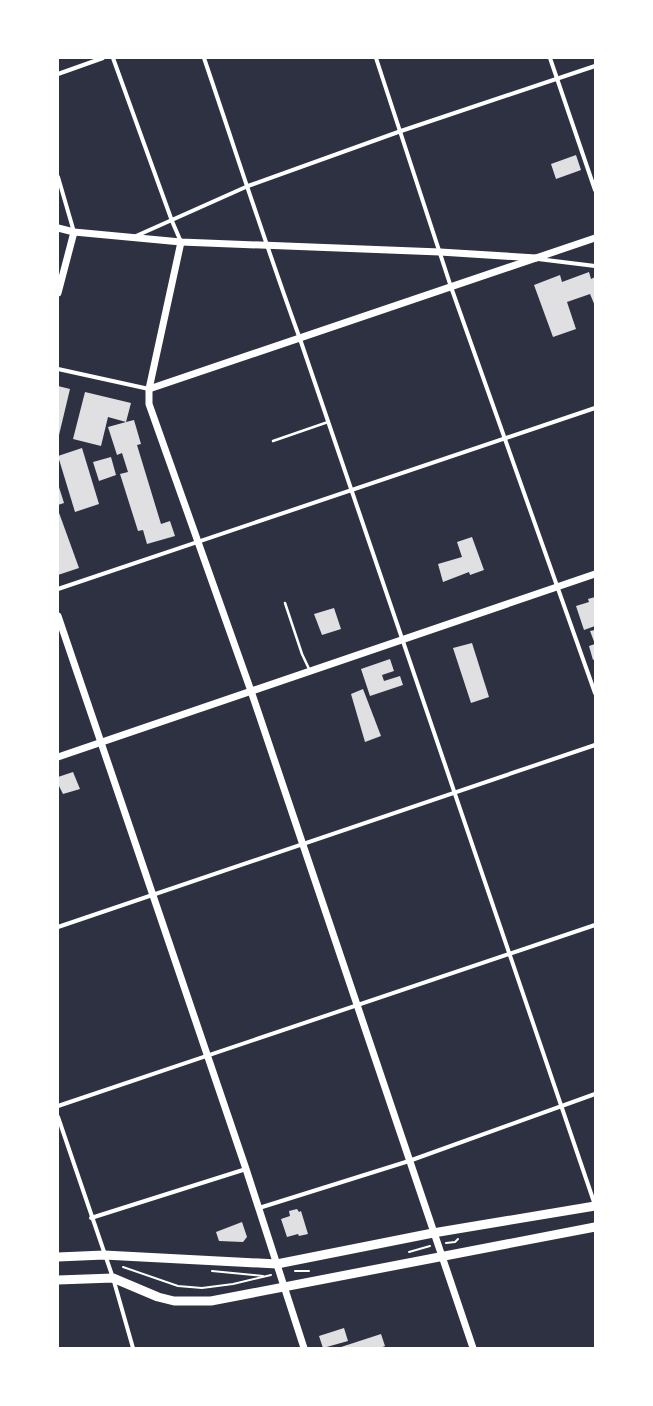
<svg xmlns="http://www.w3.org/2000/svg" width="653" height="1406" font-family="'Nunito Sans',sans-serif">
  <rect width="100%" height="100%" fill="#2d3142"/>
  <g fill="#e0e0e3">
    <polygon points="576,155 581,170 556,179 551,164"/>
    <polygon points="589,272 591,279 595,277 595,306 590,294 567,302 576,329 553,337 534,285 560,275 562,282"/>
    <polygon points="58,386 70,389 59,435 58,435"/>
    <polygon points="85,392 131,403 126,422 134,420 141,444 137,445 161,524 170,521 175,536 147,544 143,530 138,531 120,474 128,472 122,453 117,455 108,427 126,422 108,417 101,446 73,439"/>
    <polygon points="82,448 99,504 75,512 58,456"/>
    <polygon points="111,457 116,475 99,481 93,462"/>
    <polygon points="58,484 64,503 58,505"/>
    <polygon points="58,510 79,568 58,575"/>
    <polygon points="472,537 484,570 470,575 469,572 443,582 438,564 462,557 457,542"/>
    <polygon points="595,597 595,626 584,630 576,606 589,602 588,599"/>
    <polygon points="334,608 341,629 322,635 314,614"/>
    <polygon points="595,630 595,659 593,660 589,646 595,644 590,631"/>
    <polygon points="472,643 489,697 471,703 453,648"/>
    <polygon points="390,659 394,671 382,675 384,681 400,676 403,685 370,696 361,669"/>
    <polygon points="363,689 381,736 365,742 351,694"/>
    <polygon points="73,772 80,789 63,794 58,784 58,777"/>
    <polygon points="297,1209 299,1212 301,1211 308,1234 299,1236 298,1234 287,1237 281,1219 290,1216 289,1211"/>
    <polygon points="242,1222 247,1237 243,1242 219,1241 216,1232"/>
    <polygon points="344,1328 348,1341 323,1348 319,1336"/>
    <polygon points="381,1334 385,1346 380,1348 338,1348"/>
  </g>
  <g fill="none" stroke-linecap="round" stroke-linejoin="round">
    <g stroke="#fff" stroke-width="2">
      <polyline points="446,1243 455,1242 458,1239"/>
      <polyline points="409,1252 430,1246"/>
      <polyline points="123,1267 178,1286 202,1288 233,1284 271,1275"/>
      <polyline points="212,1271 263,1276"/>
      <polyline points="295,1271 309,1271"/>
    </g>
    <g stroke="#fff" stroke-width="2.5">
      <polyline points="273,441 328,422"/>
      <polyline points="285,603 302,654 310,671"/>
    </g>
    <g stroke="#fff" stroke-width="4">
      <polyline points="113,58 172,221 181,242"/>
      <path d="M204 58C236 152 266 246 300 339L595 1205"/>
      <polyline points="376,58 451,287 595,693"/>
      <polyline points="550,58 595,190"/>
      <polyline points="58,74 103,58"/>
      <polyline points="58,177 74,232"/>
      <polyline points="136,236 248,186 401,131 595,66"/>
      <polyline points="538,259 595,266"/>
      <polyline points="58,369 149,389"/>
      <polyline points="58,589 595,408"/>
      <polyline points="58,927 595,745"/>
      <polyline points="58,1106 595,925"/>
      <polyline points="58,1117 113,1278 133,1348"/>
      <polyline points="259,1208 409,1161 595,1094"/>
      <polyline points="91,1218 246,1169"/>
    </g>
    <g stroke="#fff" stroke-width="7">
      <polyline points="58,228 74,232 181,242 440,252 536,258"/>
      <polyline points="181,242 149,389 149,404 251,691 473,1348"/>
      <polyline points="58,293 74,232"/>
      <polyline points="149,389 595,238"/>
      <polyline points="58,616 246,1169 304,1348"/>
      <polyline points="58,757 595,574"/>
    </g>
    <g stroke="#fff" stroke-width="9">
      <polyline points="58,1257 104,1255 277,1264 433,1233 595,1206"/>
      <polyline points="58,1280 113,1278 158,1297 174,1301 211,1301 595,1227"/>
    </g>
  </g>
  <rect width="653" height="1406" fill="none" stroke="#ffffff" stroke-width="118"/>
</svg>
